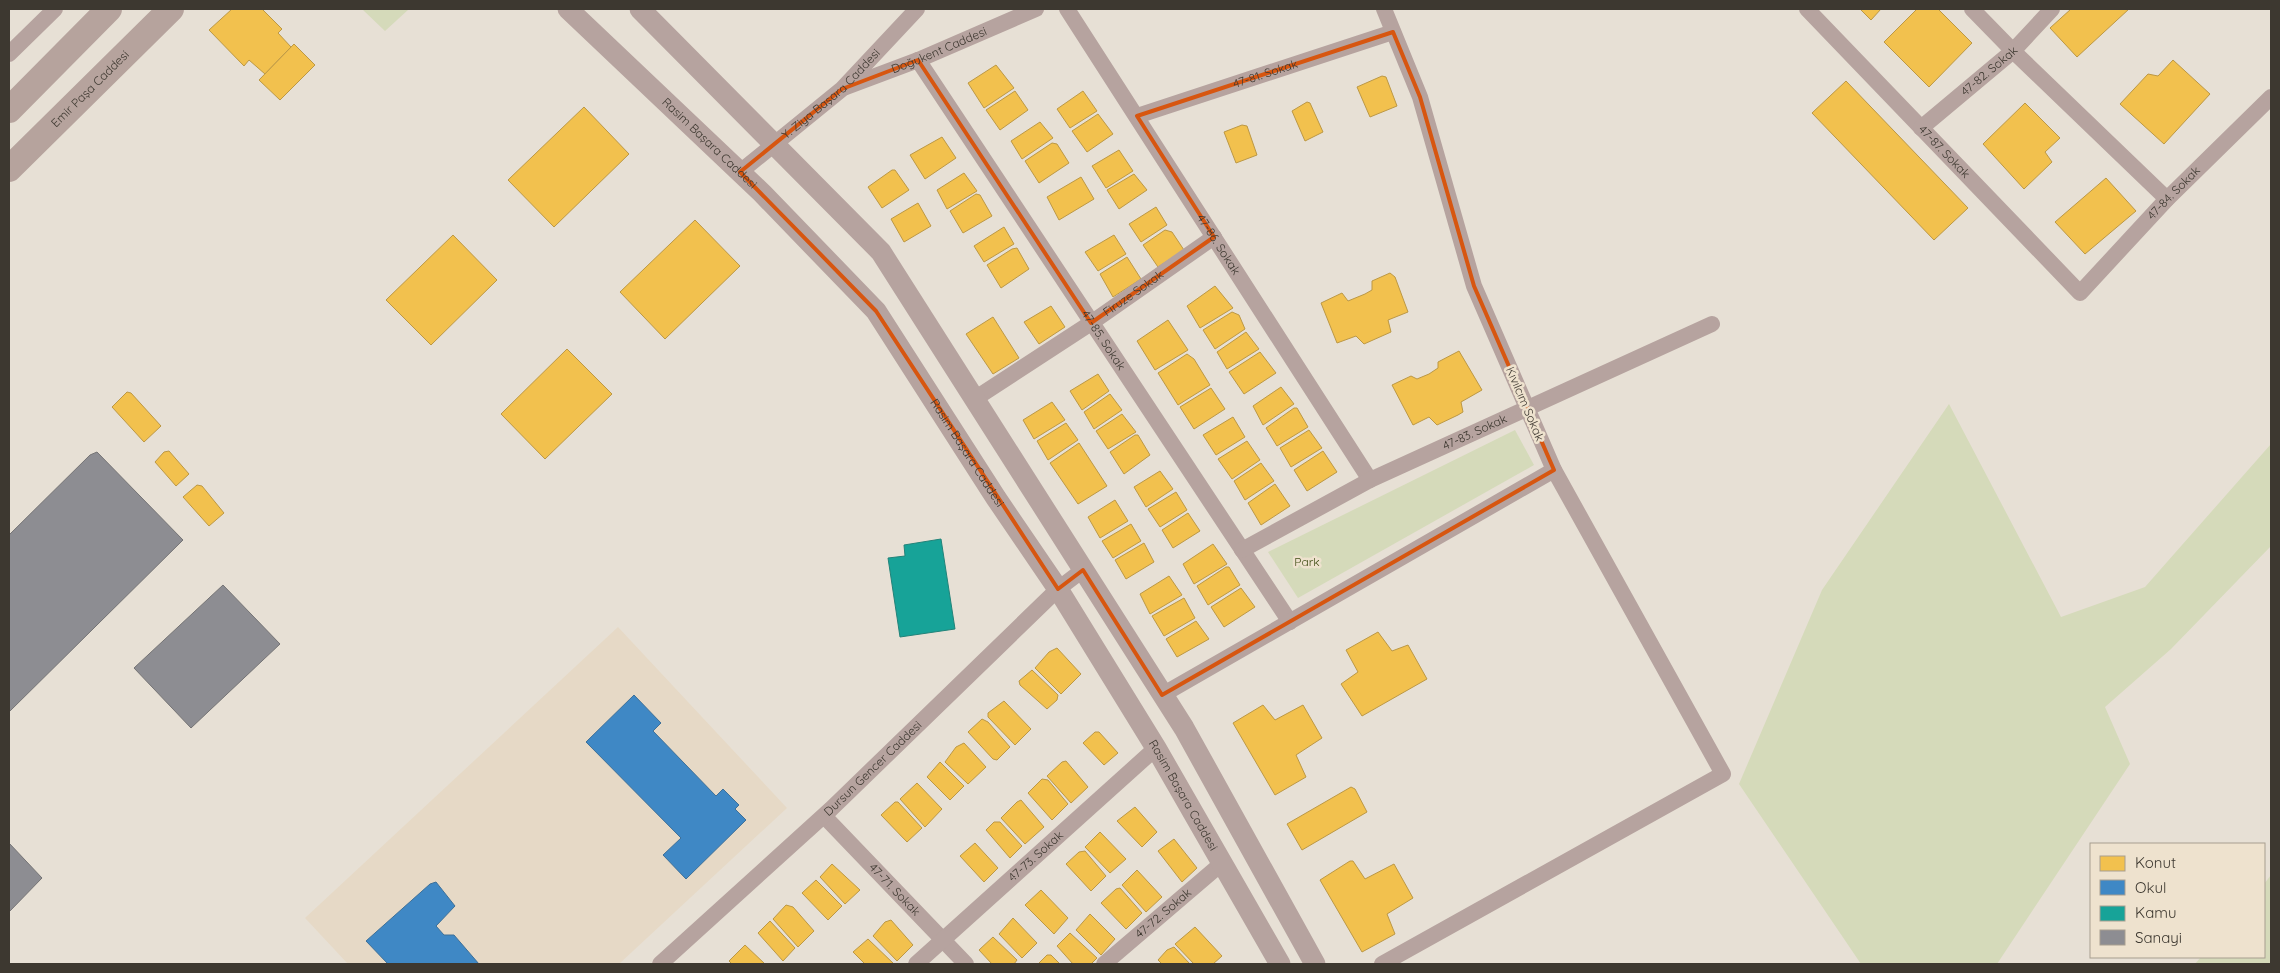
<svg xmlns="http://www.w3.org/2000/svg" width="2280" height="973" font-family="Quicksand,sans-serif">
  <rect width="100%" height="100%" fill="#e7e0d5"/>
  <polygon fill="#e6d9c6" points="618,627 787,808 619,964 348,964 305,918"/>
  <g fill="#d5daba">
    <polygon points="362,9 409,9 385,31"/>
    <polygon points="1949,404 2061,617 2145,587 2271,444 2271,546 2171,649 2105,707 2130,764 1997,964 1861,964 1739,784 1822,590"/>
    <polygon points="1515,430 1534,465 1298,598 1268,552"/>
    <polygon points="2271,875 2271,964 2195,964 2201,957 2264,957 2264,884"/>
  </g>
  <g fill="#f2c14e" stroke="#bc9845">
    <polygon points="232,9 262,9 282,29 278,33 291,47 265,74 249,60 244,66 209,30"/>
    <polygon points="1860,9 1881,9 1871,20"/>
    <polygon points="1917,9 1938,9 1972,43 1929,87 1884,42"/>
    <polygon points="2071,9 2129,9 2077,57 2050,28"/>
    <polygon points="294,44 315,65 280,100 259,80"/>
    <polygon points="2173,60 2210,94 2164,144 2120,104 2148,74 2158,76"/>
    <polygon points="996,65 1014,88 984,108 968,83"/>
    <polygon points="1382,76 1386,77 1397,106 1370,117 1357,87"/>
    <polygon points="1846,81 1968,208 1934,240 1812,113"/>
    <polygon points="1015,91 1028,110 1000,130 986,110"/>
    <polygon points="1083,91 1097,111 1070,128 1057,109"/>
    <polygon points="1307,102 1310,103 1323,132 1305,141 1292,111"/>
    <polygon points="2025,103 2060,138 2045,152 2052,162 2024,189 1983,144"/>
    <polygon points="584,107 629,154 554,227 508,180"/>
    <polygon points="1098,114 1113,134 1087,152 1072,131"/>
    <polygon points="1040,122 1053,138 1022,159 1011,141"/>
    <polygon points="1242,125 1247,126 1257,155 1236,163 1224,132"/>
    <polygon points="942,137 956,158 925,179 910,155"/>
    <polygon points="1052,143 1057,144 1069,163 1039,183 1025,161"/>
    <polygon points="1119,150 1133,171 1106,188 1092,166"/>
    <polygon points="892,170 895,170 909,190 882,208 868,187"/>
    <polygon points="964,173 977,191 947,209 937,190"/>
    <polygon points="1134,174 1147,190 1119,209 1107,190"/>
    <polygon points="1081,177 1094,199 1059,220 1047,197"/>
    <polygon points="2106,178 2136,211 2085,254 2055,222"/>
    <polygon points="976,194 980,195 992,216 963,233 950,211"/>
    <polygon points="918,203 931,226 904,242 891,219"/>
    <polygon points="1156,207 1167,225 1141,242 1129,224"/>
    <polygon points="695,220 740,266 665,339 620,292"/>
    <polygon points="1004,227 1014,244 984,262 974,246"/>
    <polygon points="1165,230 1172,232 1184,250 1158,267 1143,245"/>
    <polygon points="453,235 497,280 431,345 386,300"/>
    <polygon points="1114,235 1126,254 1098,271 1085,252"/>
    <polygon points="1017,248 1029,269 1001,288 987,265 1012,249"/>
    <polygon points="1127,257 1141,279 1113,297 1100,274"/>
    <polygon points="1390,273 1395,277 1408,312 1388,320 1391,332 1364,344 1356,336 1337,343 1321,303 1342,293 1348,301 1365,294 1372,290 1372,281"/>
    <polygon points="1215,286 1233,308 1200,328 1187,306"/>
    <polygon points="1051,306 1065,327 1039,344 1024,322"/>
    <polygon points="1232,312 1239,315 1245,329 1215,349 1203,330"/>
    <polygon points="993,317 1019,358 993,374 966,334"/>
    <polygon points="1168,320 1188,350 1155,370 1137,341"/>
    <polygon points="1246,332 1259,349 1227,369 1217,352"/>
    <polygon points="567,349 612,394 545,459 501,414"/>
    <polygon points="1459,351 1482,390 1461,402 1463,412 1458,415 1437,425 1429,417 1413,425 1392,385 1411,376 1417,379 1429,374 1438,368 1438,362"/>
    <polygon points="1260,352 1276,373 1244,394 1229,372"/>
    <polygon points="1187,354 1194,359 1210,385 1178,405 1158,373"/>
    <polygon points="1098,374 1109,391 1082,410 1070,391"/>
    <polygon points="1281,387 1294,404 1263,425 1253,406"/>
    <polygon points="1211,388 1225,409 1194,429 1180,407"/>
    <polygon points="127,392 131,393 161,426 144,442 112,407"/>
    <polygon points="1110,394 1122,410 1094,429 1084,412"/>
    <polygon points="1052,402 1065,420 1034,439 1023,420"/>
    <polygon points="1294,408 1297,408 1308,427 1277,446 1266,428"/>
    <polygon points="1122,414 1136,432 1108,449 1096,431"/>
    <polygon points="1233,417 1245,437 1216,455 1203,435"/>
    <polygon points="1066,423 1078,440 1048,460 1037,441"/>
    <polygon points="1309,430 1322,448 1291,467 1280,448"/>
    <polygon points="1135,435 1138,435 1150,455 1124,474 1110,452"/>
    <polygon points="1247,441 1260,460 1232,479 1218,459"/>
    <polygon points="1079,443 1107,486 1078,504 1050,463"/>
    <polygon points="169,451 189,474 176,486 155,462 164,452"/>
    <polygon points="1323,451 1337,472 1307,491 1294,470"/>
    <polygon points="1261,463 1274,481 1245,500 1234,481"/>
    <polygon points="1160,471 1173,489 1146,507 1134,487"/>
    <polygon points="1275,484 1290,506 1261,525 1248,503"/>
    <polygon points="197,485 202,486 224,513 209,526 183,497"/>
    <polygon points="1176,492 1187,510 1160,527 1148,509"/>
    <polygon points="1115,500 1128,521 1100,538 1088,517"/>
    <polygon points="1188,513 1200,531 1173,548 1162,530"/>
    <polygon points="1131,524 1141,541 1113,558 1102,541"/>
    <polygon points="1144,543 1154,562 1126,579 1115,560"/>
    <polygon points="1213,544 1227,564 1194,584 1183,564"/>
    <polygon points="1226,567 1229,567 1240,585 1208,605 1197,586"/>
    <polygon points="1169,576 1182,595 1150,614 1140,594"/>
    <polygon points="1241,588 1255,607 1224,627 1211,607"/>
    <polygon points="1184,598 1195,618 1164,636 1152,616"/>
    <polygon points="1196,621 1209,639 1177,657 1166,639"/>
    <polygon points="1378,632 1392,651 1408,645 1427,679 1362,716 1341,684 1358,672 1346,650"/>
    <polygon points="1057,648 1081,674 1061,694 1035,668 1049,652"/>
    <polygon points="1032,670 1058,695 1057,700 1047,709 1020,685 1019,681"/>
    <polygon points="1004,701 1031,729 1015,745 988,717 988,713"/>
    <polygon points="1263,705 1275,720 1303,705 1322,738 1296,755 1306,777 1275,795 1233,723"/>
    <polygon points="982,719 988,722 1010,747 997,760 993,759 968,732"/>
    <polygon points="1095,732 1099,732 1118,753 1104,765 1083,743"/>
    <polygon points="964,743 986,767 968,784 945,762 956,747"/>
    <polygon points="1066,761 1088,787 1071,803 1047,776 1062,762"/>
    <polygon points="940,762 964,786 950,800 927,777"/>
    <polygon points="1042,779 1048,780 1068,804 1052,820 1028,793"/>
    <polygon points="917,783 942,809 925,827 900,799"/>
    <polygon points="1351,787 1355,789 1367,812 1302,850 1287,824"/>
    <polygon points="1021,800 1044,827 1025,844 1001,818 1017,802"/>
    <polygon points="895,802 898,802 922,828 907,842 881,815"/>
    <polygon points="1135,807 1157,832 1142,847 1117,821"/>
    <polygon points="994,822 1000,822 1022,846 1010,858 986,830"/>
    <polygon points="1100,832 1126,859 1110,873 1085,847"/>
    <polygon points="1174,839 1197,868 1182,882 1158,851"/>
    <polygon points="975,843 998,868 984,882 960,856"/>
    <polygon points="1085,851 1106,876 1091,891 1066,864 1079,852"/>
    <polygon points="1350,861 1353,861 1365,879 1394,864 1413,898 1387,914 1395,934 1362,952 1320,880"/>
    <polygon points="832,864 860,890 845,904 820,877"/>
    <polygon points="1137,870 1162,897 1146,912 1122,885"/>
    <polygon points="816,880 842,906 828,920 802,893"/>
    <polygon points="1120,888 1142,913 1126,929 1101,903 1116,889"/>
    <polygon points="1041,890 1068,918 1054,934 1025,905"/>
    <polygon points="786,905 793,907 814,931 798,947 773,919"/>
    <polygon points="1090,914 1115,939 1101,955 1076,930"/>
    <polygon points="1013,918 1037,943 1022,958 999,934"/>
    <polygon points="891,920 913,945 897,961 873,936 885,922"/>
    <polygon points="770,921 795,948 783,961 758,933"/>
    <polygon points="1195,927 1222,956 1213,964 1194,964 1175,944"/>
    <polygon points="1070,933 1097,958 1091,964 1073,964 1057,946"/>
    <polygon points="993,937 1017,960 1014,964 992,964 979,950"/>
    <polygon points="868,939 894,964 865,964 853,952"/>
    <polygon points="745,945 765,964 732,964 729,961"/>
    <polygon points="1174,947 1190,964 1162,964 1158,960 1167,950"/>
    <polygon points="1047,955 1051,955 1060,964 1038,964"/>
  </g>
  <g fill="#3f88c5" stroke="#3e7098">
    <polygon points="634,695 661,723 653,731 716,796 723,789 739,805 735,809 746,820 686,879 663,855 681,838 586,742"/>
    <polygon points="436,882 455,906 436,926 444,935 454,935 479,964 388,964 366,941 430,884"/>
  </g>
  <polygon fill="#17a398" stroke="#228379" points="941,539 955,629 900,637 888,558 905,556 904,545"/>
  <g fill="#8d8d92" stroke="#757475">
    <polygon points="97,452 183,540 9,712 9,535 90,455"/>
    <polygon points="223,585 280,644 191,728 134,668"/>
    <polygon points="9,843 42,878 9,912"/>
  </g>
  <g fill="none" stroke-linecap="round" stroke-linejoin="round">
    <g stroke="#b6a39f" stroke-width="16">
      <path id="s1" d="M1067 9 1370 480"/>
      <path id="s2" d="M1807 9 2080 293 2167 199 2271 97"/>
      <polyline points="1972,9 2013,51 2167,199"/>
      <polyline points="9,54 55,9"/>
      <path id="s3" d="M918 60 1290 622"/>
      <path id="s4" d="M846 87 918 60 1036 9"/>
      <path id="s5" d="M1137 116 1393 32"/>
      <path id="s6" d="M1921 128 2013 51 2052 9"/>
      <path id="s7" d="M740 172 842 89 917 9"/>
      <path id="s8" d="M976 398 1091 323 1214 237"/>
      <path id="s9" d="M1242 550 1370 480 1712 324"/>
      <polyline points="1162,695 1554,470"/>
      <path id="s10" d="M824 816 966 964"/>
      <path id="s11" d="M660 964 831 809 1058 589 1083 570"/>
      <path id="s12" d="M916 964 1156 748"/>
      <path id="s13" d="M1104 964 1221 864"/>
      <polyline points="1382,964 1723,774 1554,470 1474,286 1420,97 1384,9"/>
    </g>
    <g stroke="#b6a39f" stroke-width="21">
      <path id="s14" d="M568 9 762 193 876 311 996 498 1058 589 1156 748 1280 964"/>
      <polyline points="640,9 881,252 1184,728 1315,964"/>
    </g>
    <g stroke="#b6a39d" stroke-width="26">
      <polyline points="9,110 109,9"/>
      <path id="s15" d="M9 169 171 9"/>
    </g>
  </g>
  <path fill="none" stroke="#d75610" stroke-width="4" stroke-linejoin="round" d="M1393 32 1420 97 1474 286 1554 470 1162 695 1083 570 1058 589 876 311 740 172 842 89 918 60 1091 323 1214 237 1137 116Z"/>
  <g text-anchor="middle" stroke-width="5" stroke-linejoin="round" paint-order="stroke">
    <g font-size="12" fill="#3d3830" stroke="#eee2ce">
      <text dy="4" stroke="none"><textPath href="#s4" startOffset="100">Doğukent Caddesi</textPath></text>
      <text dy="4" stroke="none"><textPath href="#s6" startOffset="89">47-82. Sokak</textPath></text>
      <text dy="4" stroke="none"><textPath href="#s5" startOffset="135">47-81. Sokak</textPath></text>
      <text dy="4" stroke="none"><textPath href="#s15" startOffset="114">Emir Paşa Caddesi</textPath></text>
      <text dy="4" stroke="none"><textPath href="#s7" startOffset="120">Y. Ziya Başara Caddesi</textPath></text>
      <text dy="4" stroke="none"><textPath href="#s14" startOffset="195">Rasim Başara Caddesi</textPath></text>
      <text dy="4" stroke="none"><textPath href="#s2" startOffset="198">47-87. Sokak</textPath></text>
      <text dy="4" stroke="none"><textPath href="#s2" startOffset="531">47-84. Sokak</textPath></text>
      <text dy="4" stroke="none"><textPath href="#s1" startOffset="280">47-86. Sokak</textPath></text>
      <text dy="4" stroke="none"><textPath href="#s8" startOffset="189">Firuze Sokak</textPath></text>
      <text dy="4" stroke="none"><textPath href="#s3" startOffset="336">47-85. Sokak</textPath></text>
      <text transform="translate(1525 404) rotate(67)" y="4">Kıvılcım Sokak</text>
      <text dy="4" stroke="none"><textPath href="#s9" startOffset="261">47-83. Sokak</textPath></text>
      <text dy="4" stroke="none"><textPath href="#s14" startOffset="600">Rasim Başara Caddesi</textPath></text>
      <text dy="4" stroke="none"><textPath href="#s11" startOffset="289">Dursun Gencer Caddesi</textPath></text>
      <text dy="4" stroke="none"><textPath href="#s14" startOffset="1005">Rasim Başara Caddesi</textPath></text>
      <text dy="4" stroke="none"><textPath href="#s12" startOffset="161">47-73. Sokak</textPath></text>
      <text dy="4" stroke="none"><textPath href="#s10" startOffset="102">47-71. Sokak</textPath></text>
      <text dy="4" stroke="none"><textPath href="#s13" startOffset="78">47-72. Sokak</textPath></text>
    </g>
    <g font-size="12" fill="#414e16" stroke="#eee2ce">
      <text x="1307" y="566">Park</text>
    </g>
  </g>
  <rect width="2280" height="973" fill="none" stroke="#3d3830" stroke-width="20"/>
  <rect x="2090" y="843" width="175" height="115" fill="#eee2ce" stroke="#a79e8f"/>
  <rect x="2100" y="856" width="25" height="15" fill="#f2c14e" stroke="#a79e8f"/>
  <text x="2135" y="868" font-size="15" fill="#3d3830">Konut</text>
  <rect x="2100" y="880" width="25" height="15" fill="#3f88c5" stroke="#a79e8f"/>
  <text x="2135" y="893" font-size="15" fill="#3d3830">Okul</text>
  <rect x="2100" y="906" width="25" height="15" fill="#17a398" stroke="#a79e8f"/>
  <text x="2135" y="918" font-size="15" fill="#3d3830">Kamu</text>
  <rect x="2100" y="930" width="25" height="15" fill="#8d8d92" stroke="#a79e8f"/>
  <text x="2135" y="943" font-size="15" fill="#3d3830">Sanayi</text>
</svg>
